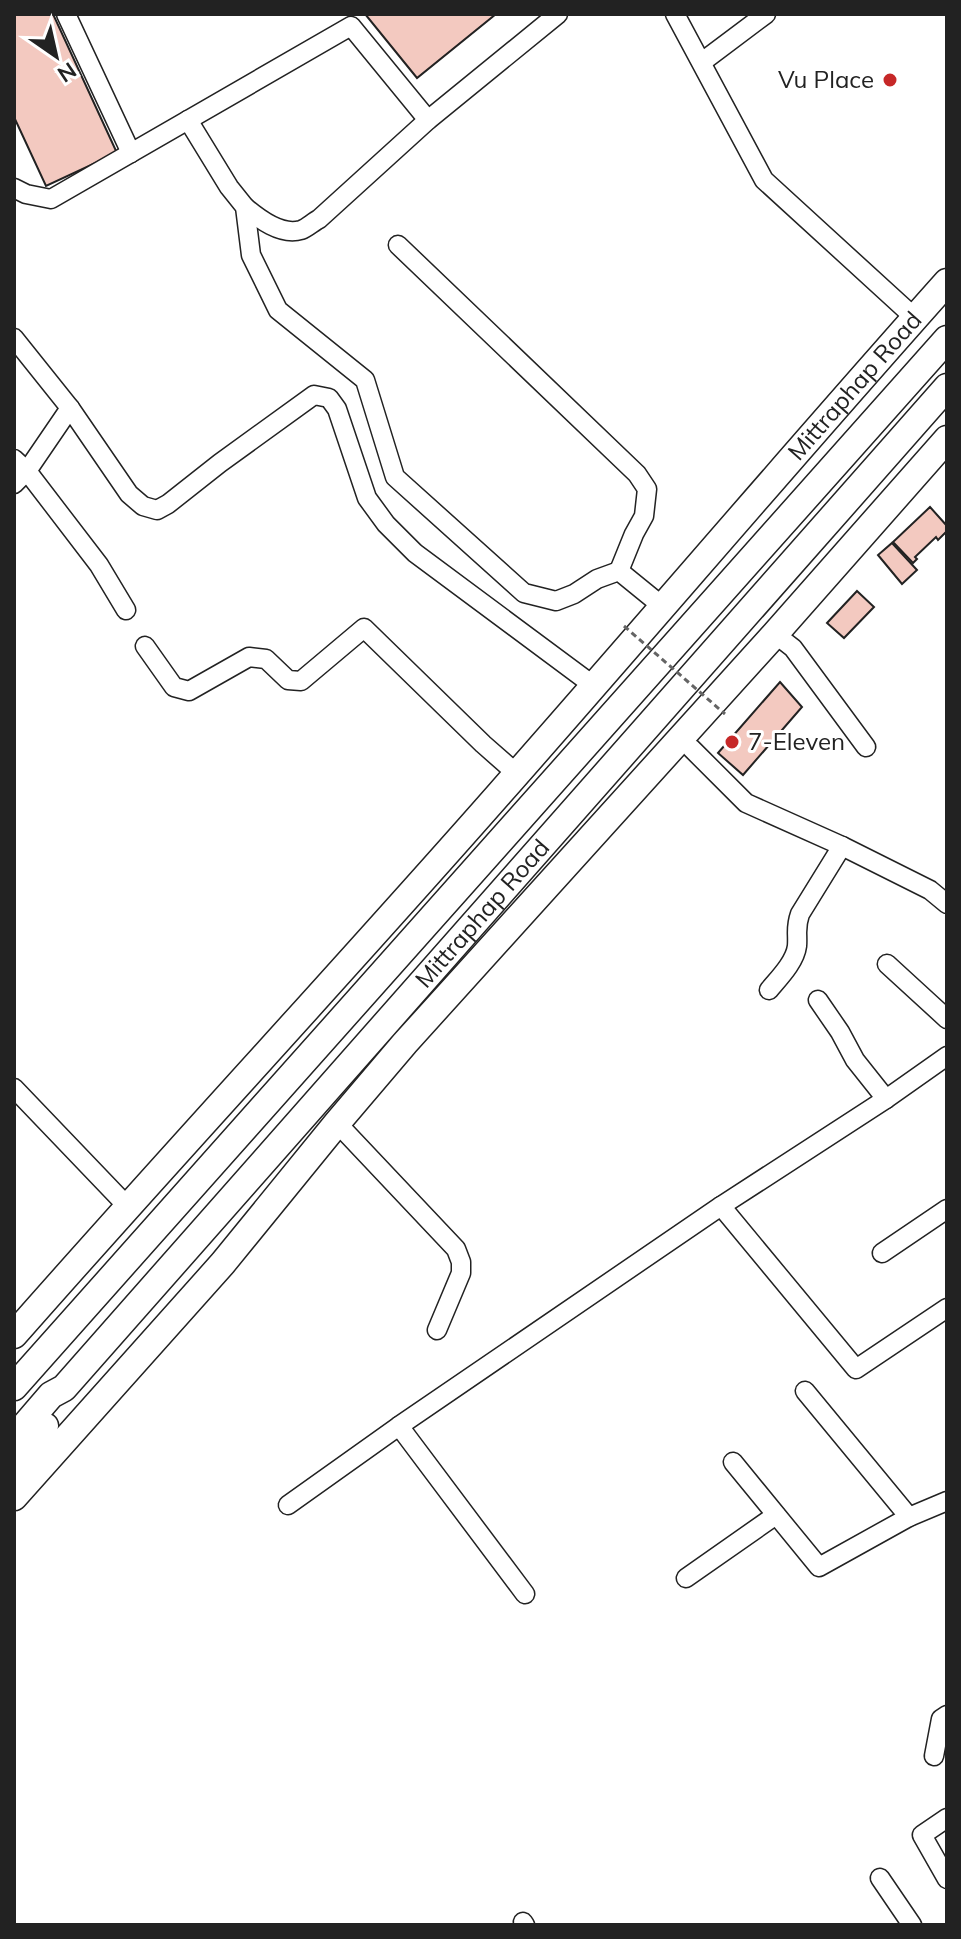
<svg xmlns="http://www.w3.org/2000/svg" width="961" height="1939" font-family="Mulish,sans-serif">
  <rect width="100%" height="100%" fill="#fff"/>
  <g fill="#f3c9c0" stroke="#222" stroke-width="2">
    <polygon points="14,14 53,14 117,153 46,186 14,117"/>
    <polygon points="365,14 496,14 417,78"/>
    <polygon points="930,507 947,526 947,531 938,540 936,537 915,557 917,559 913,563 893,542"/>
    <polygon points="892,543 917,570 902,584 878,555"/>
    <polygon points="857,591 874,607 844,638 827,623"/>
    <polygon points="780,682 802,707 743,775 718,753"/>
  </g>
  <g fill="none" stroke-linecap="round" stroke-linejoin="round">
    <defs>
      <g id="minor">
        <polyline points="66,14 131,153"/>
        <polyline points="675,14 764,180 915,318"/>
        <polyline points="702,62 766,14"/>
        <polyline points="188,120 229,187 245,207 251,255 278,310 365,380 395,477 524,593 556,601 574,594 597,579 619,571 662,606"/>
        <polyline points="14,188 26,194 51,199 351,26 428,120"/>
        <path d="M245 207C259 219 281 236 301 230 307 228 313 222 319 219L428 120 558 14"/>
        <polyline points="398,245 637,474 647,489 644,516 634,534 619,571"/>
        <polyline points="14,338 70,408 129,494 143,506 157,510 168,504 220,463 314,395 329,398 337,409 367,498 386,524 415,553 594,686"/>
        <polyline points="14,459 27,471 99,565 126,610"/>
        <polyline points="14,484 27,471 70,408"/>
        <polyline points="775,634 793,648 866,747"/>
        <polyline points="145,646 174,687 189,691 249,657 266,659 288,680 301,681 364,628 483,744 517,774"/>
        <polyline points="691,748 746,803 842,846 930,890 947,904"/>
        <polyline points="887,964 947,1019"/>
        <path d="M769 990C779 978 795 962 797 946 798 933 795 928 800 914L842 846"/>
        <polyline points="818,1000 840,1032 855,1060 886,1099"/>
        <polyline points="14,1088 127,1206"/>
        <polyline points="337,1123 456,1249 461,1262 461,1273 437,1330"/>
        <polyline points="721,1206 856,1369 947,1308"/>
        <polyline points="882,1253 947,1209"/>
        <polyline points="805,1391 909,1517"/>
        <polyline points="733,1462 819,1567 909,1517 947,1501"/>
        <polyline points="288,1505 399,1426"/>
        <polyline points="686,1578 776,1515"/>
        <polyline points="525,1594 399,1426 721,1206 886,1099 947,1056"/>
        <polyline points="934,1756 941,1719 947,1715"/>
        <polyline points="947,1818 922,1835 947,1879"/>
        <polyline points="880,1878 912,1925"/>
        <polyline points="523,1922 525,1925"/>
      </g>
      <g id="highway">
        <path id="s1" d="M14 1335C174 1153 340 975 500 793 650 623 796 451 947 282"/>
        <polyline points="14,1387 947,339"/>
        <path id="s2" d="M14 1438 51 1395 64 1388 947 387"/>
        <polyline points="14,1464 45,1426"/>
        <polyline points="14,1497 223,1263 337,1123 405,1043 775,634 947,439"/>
      </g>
    </defs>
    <use href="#minor" stroke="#222" stroke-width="21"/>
    <use href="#highway" stroke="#222" stroke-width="29"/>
    <use href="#minor" stroke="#fff" stroke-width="18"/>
    <use href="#highway" stroke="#fff" stroke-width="26"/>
    <polyline stroke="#646464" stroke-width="3" stroke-dasharray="6 4" stroke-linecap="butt" points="624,626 725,714"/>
  </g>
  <g fill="#c62828" stroke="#fff" stroke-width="3">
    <circle cx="890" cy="80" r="8"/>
    <circle cx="732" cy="742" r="8"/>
  </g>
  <g text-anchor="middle" stroke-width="6" stroke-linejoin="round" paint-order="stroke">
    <g font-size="24" fill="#222" stroke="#fff" text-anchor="end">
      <text x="874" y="88">Vu Place</text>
      <text x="748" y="750" text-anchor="start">7-Eleven</text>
    </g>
    <g font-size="24" fill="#222" stroke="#fff">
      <text dy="8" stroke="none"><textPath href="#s1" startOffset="1268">Mittraphap Road</textPath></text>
      <text dy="8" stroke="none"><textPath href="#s2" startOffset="704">Mittraphap Road</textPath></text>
    </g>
  </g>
  <rect width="961" height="1939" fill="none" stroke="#222222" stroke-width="32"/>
  <g transform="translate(56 56) rotate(146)" stroke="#ffffff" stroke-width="6" paint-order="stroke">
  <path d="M0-6L14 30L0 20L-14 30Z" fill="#222222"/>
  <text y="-12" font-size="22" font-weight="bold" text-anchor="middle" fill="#222222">N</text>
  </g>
</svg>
